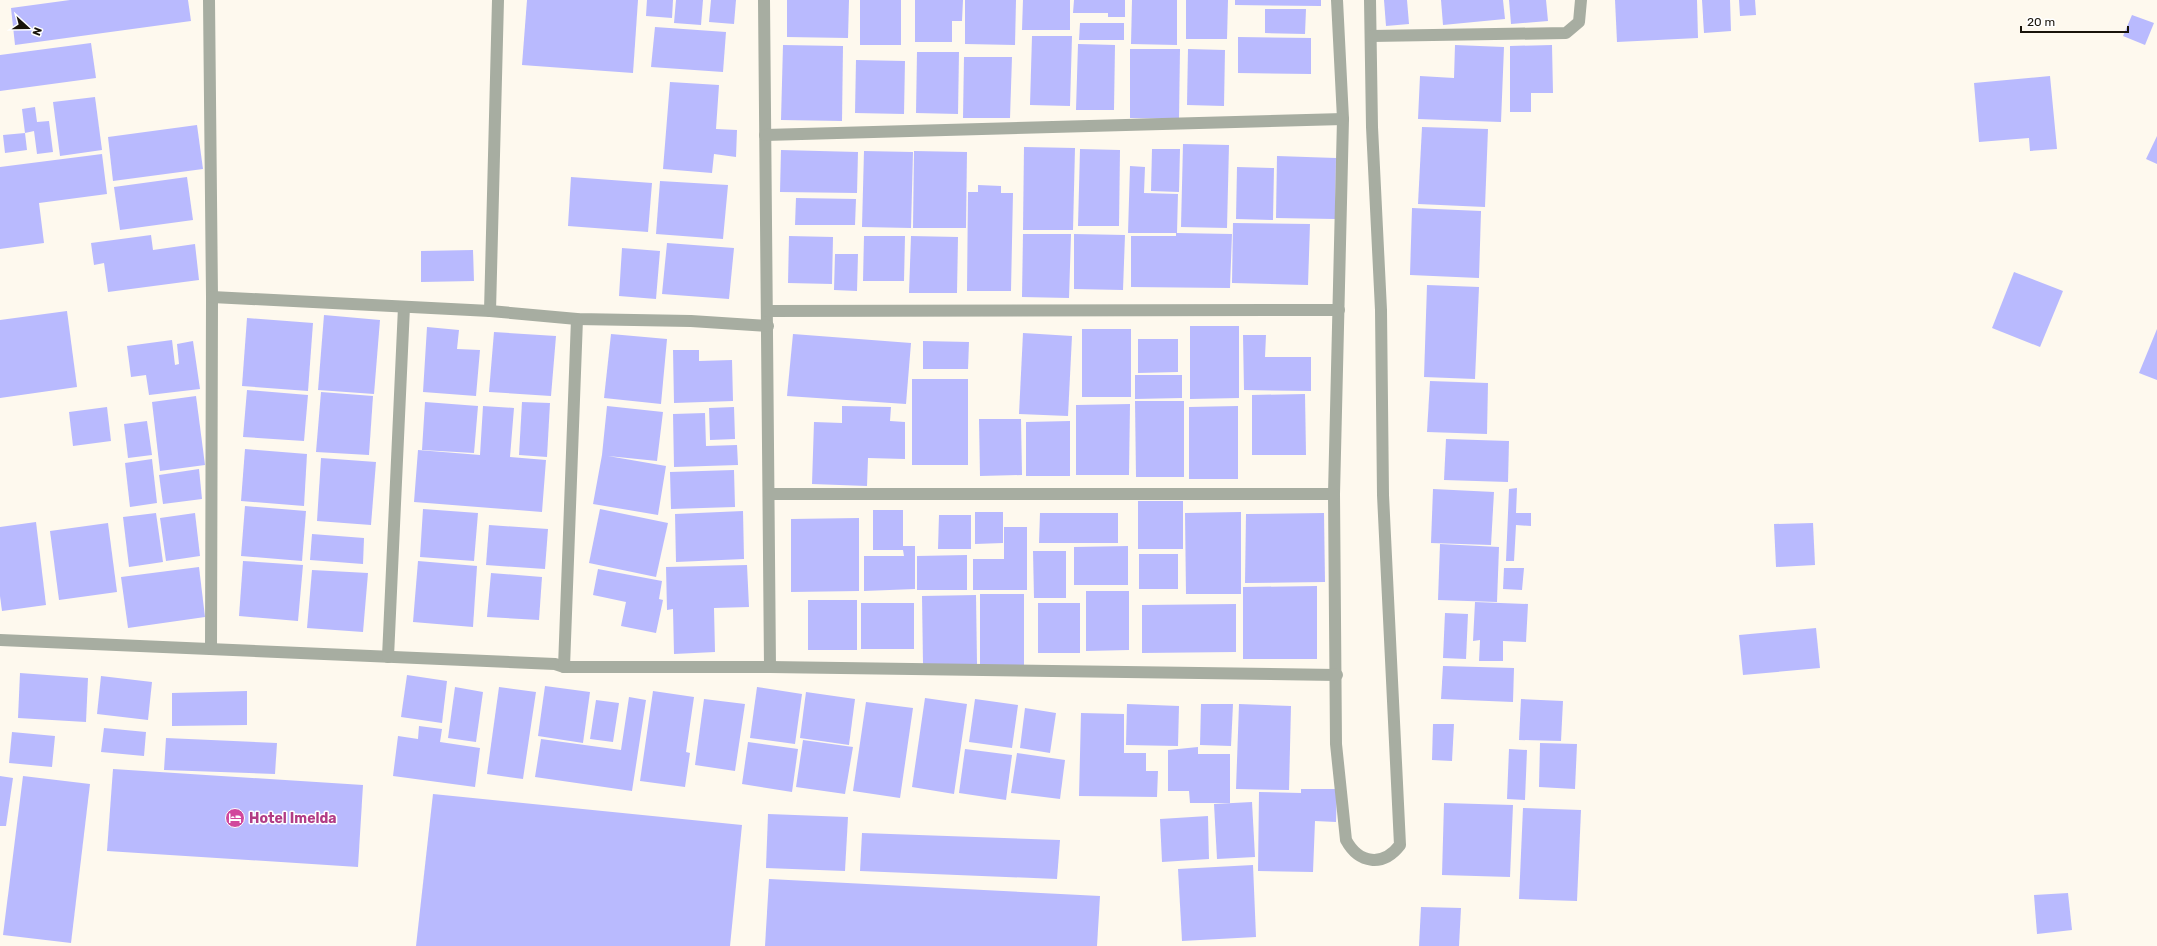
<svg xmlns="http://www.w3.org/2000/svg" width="2157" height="946" font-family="Rubik,sans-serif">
  <rect width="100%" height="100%" fill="#fef9ee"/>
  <g fill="#b9bafe">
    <polygon points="70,0 188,0 191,21 15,45 11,8"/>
    <polygon points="527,0 638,0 633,73 522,65"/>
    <polygon points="647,0 673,0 672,18 646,16"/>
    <polygon points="676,0 703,0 701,25 674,23"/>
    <polygon points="711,0 736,0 734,24 709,22"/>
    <polygon points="787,0 849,0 848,38 787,37"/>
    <rect x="860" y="0" width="41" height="45"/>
    <polygon points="915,0 963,0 962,21 952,21 952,42 915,42"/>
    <polygon points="965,0 1016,0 1015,45 965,44"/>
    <polygon points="1023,0 1070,0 1070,30 1022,30"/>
    <polygon points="1074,0 1125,0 1125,17 1108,17 1108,13 1073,13"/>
    <polygon points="1132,0 1177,0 1177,45 1131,44"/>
    <polygon points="1186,0 1228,0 1227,39 1186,39"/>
    <polygon points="1235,0 1321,0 1321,6 1235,5"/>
    <polygon points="1384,0 1407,0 1409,24 1386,26"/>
    <polygon points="1441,0 1503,0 1505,19 1443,25"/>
    <polygon points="1509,0 1546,0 1548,21 1511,24"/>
    <polygon points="1615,0 1697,0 1698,38 1617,42"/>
    <polygon points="1702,0 1730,0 1731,31 1704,33"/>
    <polygon points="1739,0 1755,0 1756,15 1740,16"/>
    <polygon points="1265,9 1306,9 1305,34 1265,33"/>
    <polygon points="2132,15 2154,23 2145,45 2123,36"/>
    <polygon points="1080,23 1124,23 1124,40 1079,40"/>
    <polygon points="655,27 726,32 723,72 651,67"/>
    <polygon points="1032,36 1072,36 1070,106 1030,105"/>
    <polygon points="1238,37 1311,38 1311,74 1238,73"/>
    <polygon points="91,43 96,78 0,91 0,55"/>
    <polygon points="1078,44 1115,45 1114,110 1076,110"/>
    <polygon points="783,45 843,46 842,121 781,120"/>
    <polygon points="1455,45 1504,47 1501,122 1418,119 1420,76 1454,78"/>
    <polygon points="1552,45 1553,93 1531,93 1531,112 1510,112 1510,46"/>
    <polygon points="1130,49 1180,49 1179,119 1130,118"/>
    <polygon points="1188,49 1225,50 1224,106 1187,105"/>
    <polygon points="917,52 959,52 958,114 916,113"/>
    <polygon points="964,57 1012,57 1010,118 963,118"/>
    <polygon points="856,60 905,61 904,114 855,113"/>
    <polygon points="2050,76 2057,149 2030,151 2029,138 1979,142 1974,83"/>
    <polygon points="670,82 719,85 716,129 737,130 736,157 714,154 712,173 663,169"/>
    <polygon points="95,97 102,150 60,156 53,102"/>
    <polygon points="35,107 37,122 49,121 53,152 37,154 34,131 25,133 27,150 5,153 3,135 25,133 22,109"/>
    <polygon points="197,125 203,169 113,181 108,137"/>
    <polygon points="1422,127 1488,129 1485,207 1418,204"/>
    <polygon points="2157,136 2157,164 2146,159"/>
    <polygon points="1183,144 1229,145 1227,228 1181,227"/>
    <polygon points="1024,147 1075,148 1073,230 1023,230"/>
    <polygon points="1080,149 1120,150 1119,226 1078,226"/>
    <polygon points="1152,149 1180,149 1179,192 1151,191"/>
    <polygon points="781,150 858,152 857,193 780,192"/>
    <polygon points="864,151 913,152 911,228 862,227"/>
    <polygon points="914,151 967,152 966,228 913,228"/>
    <polygon points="102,154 107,194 39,203 44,243 0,249 0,167"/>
    <polygon points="1277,156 1336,158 1335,219 1276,218"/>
    <polygon points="1130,166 1145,167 1144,193 1178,194 1177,233 1232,234 1230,288 1131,287 1131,236 1176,236 1176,233 1128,233"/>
    <polygon points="1237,167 1274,168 1273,220 1236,219"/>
    <polygon points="187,177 193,220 120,230 114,187"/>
    <polygon points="571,177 652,183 648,232 568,226"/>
    <polygon points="660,181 728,185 723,239 656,234"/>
    <polygon points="978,185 1001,186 1001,193 1013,193 1011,291 967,291 968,192 978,192"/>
    <polygon points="796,198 856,199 855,225 795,225"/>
    <polygon points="1412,208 1481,211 1479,278 1410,275"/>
    <polygon points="1233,223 1310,224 1308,285 1232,283"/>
    <polygon points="1023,234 1071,234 1069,298 1022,297"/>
    <polygon points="1074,234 1125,235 1123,290 1074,289"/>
    <polygon points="151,235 153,250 195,244 199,280 108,292 104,263 94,265 91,243"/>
    <polygon points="789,236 833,237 832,284 788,283"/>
    <polygon points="864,236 905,236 904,281 863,281"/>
    <polygon points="911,236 958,237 957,293 909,293"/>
    <polygon points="667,243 734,248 729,299 662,294"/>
    <polygon points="622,248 660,251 656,299 619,296"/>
    <polygon points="473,250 474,281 421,282 421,251"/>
    <polygon points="835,254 858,254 857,291 834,290"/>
    <polygon points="2014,272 2063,291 2040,347 1992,328"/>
    <polygon points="1427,285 1479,287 1475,379 1424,377"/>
    <polygon points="67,311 77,387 0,398 0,320"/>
    <polygon points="324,315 380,320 374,394 318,390"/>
    <polygon points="247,318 313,323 308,391 242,386"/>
    <polygon points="1190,326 1239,326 1239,398 1190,399"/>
    <polygon points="427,327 459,330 457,349 480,350 476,396 423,392"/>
    <rect x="1082" y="329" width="49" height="68"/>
    <polygon points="2157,329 2157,380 2139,373"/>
    <polygon points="494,332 556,336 551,396 489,392"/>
    <polygon points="1023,333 1072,336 1068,416 1019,414"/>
    <polygon points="611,334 667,339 661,404 604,398"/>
    <polygon points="793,334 911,343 906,404 787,396"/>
    <polygon points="1243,335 1266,335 1265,357 1311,357 1311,391 1244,390"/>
    <polygon points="1138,339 1178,339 1178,372 1138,373"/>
    <polygon points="172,340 175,365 179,364 177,344 193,341 200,389 149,395 146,375 131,377 127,346"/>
    <polygon points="923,341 969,342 968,369 923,369"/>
    <polygon points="673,350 699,350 699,361 732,360 733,401 674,403"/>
    <polygon points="1135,375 1182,375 1182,398 1135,399"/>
    <rect x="912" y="379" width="56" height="86"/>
    <polygon points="1430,381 1488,383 1487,434 1427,432"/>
    <polygon points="247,390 308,395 304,441 243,437"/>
    <polygon points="321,392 373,396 369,455 316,452"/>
    <polygon points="1305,394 1306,455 1252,455 1252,395"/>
    <polygon points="196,396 205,465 160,471 152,402"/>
    <polygon points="1135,401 1184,401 1184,477 1136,477"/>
    <polygon points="425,402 478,406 474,453 422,450"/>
    <polygon points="522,402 550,403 547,457 519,455"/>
    <polygon points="1130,404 1129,475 1076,475 1076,405"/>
    <polygon points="483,406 514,408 510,457 546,460 542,512 414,502 418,450 480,455"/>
    <polygon points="607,406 663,412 657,461 608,456 666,466 658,515 593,504 602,455"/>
    <polygon points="842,406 891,407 890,421 905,422 905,459 868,458 867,486 812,484 814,422 842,423"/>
    <polygon points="1238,406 1238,479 1189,479 1189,407"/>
    <polygon points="107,407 111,441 73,446 69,412"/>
    <polygon points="734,407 735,439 710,440 709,408"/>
    <polygon points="705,413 706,446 737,445 738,465 674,467 673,414"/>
    <polygon points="979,419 1021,419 1022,475 980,476"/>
    <polygon points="147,421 152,455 128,458 124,424"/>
    <polygon points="1070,421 1070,476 1026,476 1026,422"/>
    <polygon points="1446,439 1509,441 1508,482 1444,480"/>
    <polygon points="245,449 307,454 304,506 241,501"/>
    <polygon points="321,458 376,462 371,525 317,521"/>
    <polygon points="152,459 157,503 130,507 125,463"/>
    <polygon points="199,469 202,499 163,504 159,475"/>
    <polygon points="734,470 735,507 671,509 670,472"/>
    <polygon points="1517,488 1516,513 1531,513 1531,526 1516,525 1514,561 1506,561 1509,489"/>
    <polygon points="1433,489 1494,492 1491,545 1431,543"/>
    <rect x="1138" y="501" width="45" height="48"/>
    <polygon points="245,506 306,511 302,561 241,556"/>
    <polygon points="423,509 478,513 474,561 420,557"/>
    <polygon points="600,509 668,523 656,577 589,563"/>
    <polygon points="873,510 903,510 903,546 915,546 915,589 864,591 864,556 904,556 903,550 873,550"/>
    <polygon points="743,511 744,559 676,562 675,514"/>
    <polygon points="975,512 1003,512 1003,543 975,544"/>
    <polygon points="1241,512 1241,594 1186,594 1185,513"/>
    <polygon points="156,513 163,562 129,567 123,517"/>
    <polygon points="195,513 200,556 166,561 160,518"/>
    <polygon points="1040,513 1118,513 1118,543 1039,543"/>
    <polygon points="1324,513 1325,582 1245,583 1246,514"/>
    <polygon points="939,515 971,515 971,549 938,549"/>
    <polygon points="859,518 859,591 791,592 791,519"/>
    <polygon points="36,522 46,605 2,611 0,596 0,527"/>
    <polygon points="108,523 117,592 59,600 50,531"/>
    <polygon points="1813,523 1815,565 1776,567 1774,524"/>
    <polygon points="489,525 548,529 545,569 486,565"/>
    <polygon points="1004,527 1027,527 1027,590 973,590 973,559 1004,559"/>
    <polygon points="312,534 364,538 363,564 310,560"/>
    <polygon points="1440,544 1499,547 1497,602 1438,600"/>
    <polygon points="1128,546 1128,585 1074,585 1074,547"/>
    <polygon points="1033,551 1066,551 1066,598 1034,598"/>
    <rect x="1139" y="554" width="39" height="35"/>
    <polygon points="967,555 967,590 917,590 917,556"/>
    <polygon points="243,561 303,565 298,621 239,616"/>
    <polygon points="418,561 477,566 473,627 413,622"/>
    <polygon points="747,565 749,607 714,608 715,652 674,654 673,609 667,610 666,567"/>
    <polygon points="199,567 205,617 128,628 121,577"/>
    <polygon points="1504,568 1524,568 1522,590 1503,589"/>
    <polygon points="598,569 662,581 659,599 663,600 656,633 621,626 626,602 593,595"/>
    <polygon points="312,570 368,573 363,632 307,628"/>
    <polygon points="491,573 542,577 539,620 487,617"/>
    <polygon points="1317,586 1317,659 1243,659 1243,587"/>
    <polygon points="1086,591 1129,591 1129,650 1086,651"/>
    <polygon points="980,594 1024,594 1024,665 980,666"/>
    <polygon points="976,595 977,664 923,664 922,596"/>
    <rect x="808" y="600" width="49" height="50"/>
    <polygon points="1475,602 1528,604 1526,642 1503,641 1503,661 1479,661 1480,640 1473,641"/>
    <rect x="861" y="603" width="53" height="46"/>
    <rect x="1038" y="603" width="42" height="50"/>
    <polygon points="1236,604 1236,652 1142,653 1142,605"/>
    <polygon points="1445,613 1468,614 1466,659 1443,658"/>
    <polygon points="1816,628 1820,668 1743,675 1739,635"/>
    <polygon points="1443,666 1514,668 1513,702 1441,699"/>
    <polygon points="20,673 88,678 86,722 18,718"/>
    <polygon points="407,675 447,681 442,723 401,717"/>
    <polygon points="101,676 152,682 148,720 97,714"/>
    <polygon points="545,686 590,692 583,743 538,736"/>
    <polygon points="455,687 483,692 476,742 448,738"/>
    <polygon points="499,687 536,692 523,779 487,774"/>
    <polygon points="757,687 802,694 795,744 750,738"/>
    <polygon points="247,691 247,725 172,726 172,693"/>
    <polygon points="653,691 694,697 686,752 690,753 685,787 640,781"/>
    <polygon points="806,692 855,699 849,745 800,738"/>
    <polygon points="629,697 646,700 632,791 535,777 541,739 621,750"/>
    <polygon points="925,698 967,704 954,794 912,787"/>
    <polygon points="704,699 745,704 735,771 695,765"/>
    <polygon points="975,699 1018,705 1012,748 969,742"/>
    <polygon points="1521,699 1563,701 1561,741 1519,740"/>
    <polygon points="596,700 619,703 613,742 590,739"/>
    <polygon points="866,702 913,708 900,798 853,791"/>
    <polygon points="1127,704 1179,706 1178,746 1126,745"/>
    <polygon points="1201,704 1233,704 1231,746 1200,745"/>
    <polygon points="1239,704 1291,706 1289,790 1236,789"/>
    <polygon points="1025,708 1056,713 1050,753 1020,748"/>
    <polygon points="1081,713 1124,714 1124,753 1146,753 1146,771 1158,771 1157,797 1079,796"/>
    <polygon points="1433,724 1454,724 1452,761 1432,760"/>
    <polygon points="419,726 442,729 440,742 480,748 475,787 393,776 398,736 418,739"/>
    <polygon points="104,728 146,732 144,756 101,752"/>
    <polygon points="12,732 55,736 52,767 9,763"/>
    <polygon points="166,738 277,743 275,774 164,770"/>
    <polygon points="803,740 853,747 845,794 796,787"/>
    <polygon points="748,742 798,749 792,792 742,784"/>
    <polygon points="1540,743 1577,744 1575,789 1539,787"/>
    <polygon points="1198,747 1198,754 1230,754 1230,803 1190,803 1189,791 1168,791 1168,750"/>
    <polygon points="965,749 1012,755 1006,800 959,793"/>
    <polygon points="1509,749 1527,750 1525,800 1507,799"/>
    <polygon points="1017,753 1065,760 1060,799 1011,793"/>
    <polygon points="113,769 363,785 358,867 107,851"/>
    <polygon points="0,776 13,778 6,826 0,826"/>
    <polygon points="23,776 90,784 71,943 3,935"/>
    <polygon points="1301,789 1337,789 1336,822 1315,821 1313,872 1258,871 1259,792 1301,793"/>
    <polygon points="433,794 742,825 730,946 416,946"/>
    <polygon points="1252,802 1255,857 1217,859 1214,804"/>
    <polygon points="1444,803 1513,805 1510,877 1442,875"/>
    <polygon points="1523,808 1581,810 1577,901 1519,899"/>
    <polygon points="768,814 848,817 845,871 766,868"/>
    <polygon points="1208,816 1209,859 1162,862 1160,819"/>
    <polygon points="862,833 1060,840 1057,879 860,871"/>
    <polygon points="1253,865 1256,937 1182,941 1178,869"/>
    <polygon points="769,879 1100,896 1097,946 765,946"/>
    <polygon points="2068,893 2072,930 2037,934 2034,895"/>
    <polygon points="1421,907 1461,908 1459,946 1419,946"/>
  </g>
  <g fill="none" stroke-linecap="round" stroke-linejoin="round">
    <g stroke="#a7ada1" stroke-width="12">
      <polyline points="209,0 212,297 211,649"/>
      <polyline points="764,0 770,667"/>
      <path d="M1337 0 1343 119 1334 494 1336 744 1346 840C1359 864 1383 867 1400 845L1383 495 1381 310 1372 127 1370 0"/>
      <polyline points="1371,36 1566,33 1579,22 1581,0"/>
      <polyline points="765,135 1343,119"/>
      <polyline points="212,297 490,311 577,319 691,321 768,326"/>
      <polyline points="490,311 498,0"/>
      <polyline points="767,311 1339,310"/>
      <polyline points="770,494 1334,494"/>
      <polyline points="0,640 555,664 564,667 770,667 1337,675"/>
      <polyline points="388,657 404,307"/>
      <polyline points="564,667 577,319"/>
    </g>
  </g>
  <defs>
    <symbol id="hotel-disc" viewBox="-11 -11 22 22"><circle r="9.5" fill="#d1479c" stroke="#fff"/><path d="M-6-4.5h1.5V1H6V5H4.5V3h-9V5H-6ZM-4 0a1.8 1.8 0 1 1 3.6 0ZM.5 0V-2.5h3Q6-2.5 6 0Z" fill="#fff"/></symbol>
  </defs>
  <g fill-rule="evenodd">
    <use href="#hotel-disc" x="224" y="807" width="22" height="22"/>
  </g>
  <g text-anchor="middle" stroke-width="3" stroke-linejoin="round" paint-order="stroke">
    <g font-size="14" font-weight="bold" fill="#b23c85" stroke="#fff" text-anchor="start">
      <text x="249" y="823">Hotel Imelda</text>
    </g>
  </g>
  <g transform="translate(28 28) rotate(111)" stroke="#ffffff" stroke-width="3" paint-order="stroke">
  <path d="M0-3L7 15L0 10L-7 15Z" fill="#19140a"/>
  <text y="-6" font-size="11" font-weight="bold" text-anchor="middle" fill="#19140a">N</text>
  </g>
  <path d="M2021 26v6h107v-6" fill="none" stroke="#19140a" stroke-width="2"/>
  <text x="2027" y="26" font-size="12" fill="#19140a" stroke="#ffffff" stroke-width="3" paint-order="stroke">20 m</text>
</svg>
